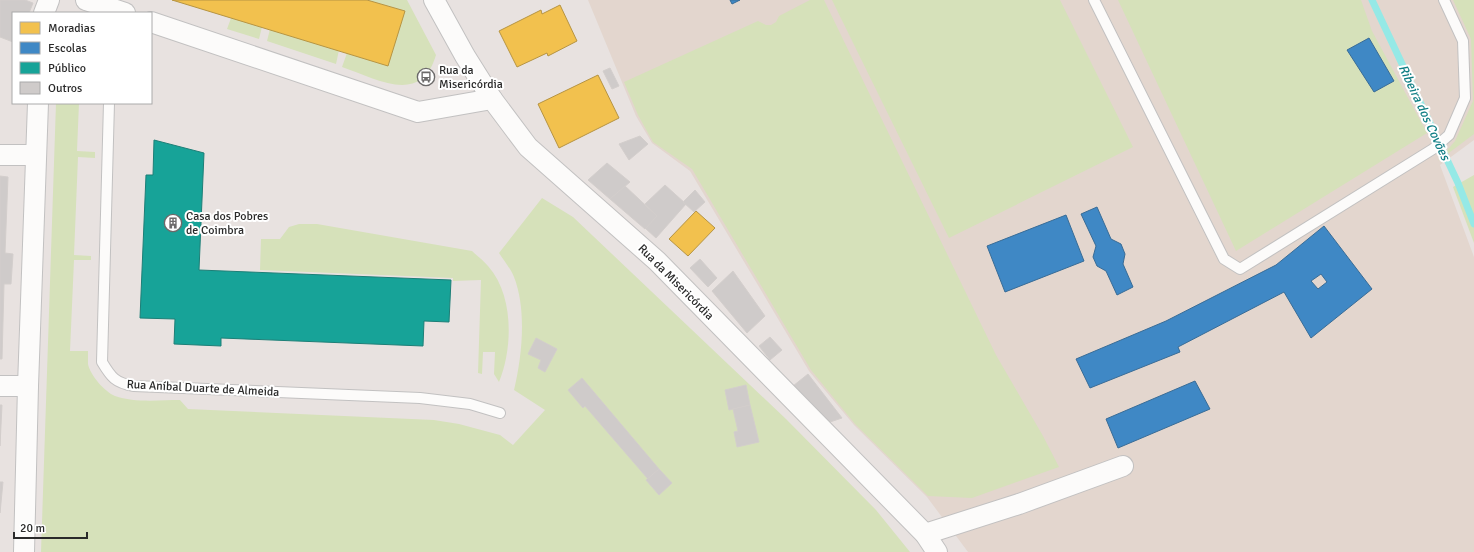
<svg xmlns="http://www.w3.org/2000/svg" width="1474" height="552" font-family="Signika,sans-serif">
  <rect width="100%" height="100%" fill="#e8e2e0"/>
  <polygon fill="#e3d6ce" points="588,0 1474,0 1474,140 1440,165 1474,257 1474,552 968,552 927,497 854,425 809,371 690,171 652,143 636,116"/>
  <g fill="#d6e1ba">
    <path d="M367 0H407L436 55C421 106 377 79 342 67L347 53 405 11Z"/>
    <polygon points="810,0 824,0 996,355 1043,436 1059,467 972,498 928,496 855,424 811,370 692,169 653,142 638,115 624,82 758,21 766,25 771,25 776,22 779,16"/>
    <polygon points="832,0 1060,0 1133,147 949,238"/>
    <polygon points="1118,0 1361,0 1372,31 1427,133 1236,251"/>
    <polygon points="1453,0 1474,0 1474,134 1438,161 1455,141 1473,101 1471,39"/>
    <polygon points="231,18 262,27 259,39 227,29"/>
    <polygon points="270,29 339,50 336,64 267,41"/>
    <path d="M56 103H79L77 151 95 152V158L78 157 74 255 91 256V260H74L70 351H88C88 355 88 360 88 364 90 375 105 392 115 396 134 403 160 400 180 400L188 409 434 420 459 424 500 435 513 445 545 410 514 390C522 357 527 310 514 277 511 269 504 261 499 253L542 198 573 217 786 419 876 510 910 552H41Z"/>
    <polygon points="1474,175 1474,243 1453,187"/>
    <path d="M299 224H317L472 251C477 256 483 260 488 266 514 295 513 348 499 382L494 374 495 352H483L482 374 478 373 481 280 453 281V278L260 270 261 239H280L289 227Z"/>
  </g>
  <g fill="#f2c14e" stroke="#b69443">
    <polygon points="172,0 367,0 405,11 388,66"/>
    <polygon points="560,5 577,41 548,56 547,53 517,67 499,31 541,10 542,14"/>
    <polygon points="598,75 619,118 559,148 538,104"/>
    <polygon points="696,211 715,228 688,256 669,239"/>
  </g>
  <g fill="#3f88c5" stroke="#396c96" fill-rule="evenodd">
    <polygon points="730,0 740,0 732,4"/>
    <polygon points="1369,38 1394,81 1374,92 1347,50"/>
    <polygon points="1097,207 1111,239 1121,244 1125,254 1123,264 1133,287 1117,295 1106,271 1097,266 1093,257 1096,246 1081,214"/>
    <polygon points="1066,215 1084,261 1005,292 987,246"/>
    <path d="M1324 226 1372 289 1311 338 1284 292 1178 347 1180 352 1090 388 1076 359 1166 321 1276 265ZM1321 274 1327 282 1318 289 1311 281Z"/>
    <polygon points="1195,381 1210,409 1118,448 1106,419"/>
  </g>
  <polygon fill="#17a398" stroke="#1d7f77" points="154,140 204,153 199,270 451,280 449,322 424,321 423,346 221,338 221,346 174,344 175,319 140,318 146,175 153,175"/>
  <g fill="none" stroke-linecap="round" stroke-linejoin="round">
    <polyline stroke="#95e9e6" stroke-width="7" points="1372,0 1458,183 1474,224"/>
  </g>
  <g fill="#cfcbca" stroke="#d3cecc">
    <polygon points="0,0 25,0 33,3 29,13 13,13 13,42 0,37"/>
    <polygon points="610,68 619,86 612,89 603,71"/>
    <polygon points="640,136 648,144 629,160 619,144"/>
    <polygon points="607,163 630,182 610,199 588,180"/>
    <polygon points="0,176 8,177 5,253 13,254 11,284 4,284 2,359 0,359"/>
    <polygon points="665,185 686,204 656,238 645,228 657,216 645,204"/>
    <polygon points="625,186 657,216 645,229 610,199"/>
    <polygon points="695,190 705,202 694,212 683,202"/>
    <polygon points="700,259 717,278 708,287 690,268"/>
    <polygon points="733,271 765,316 747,333 712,291"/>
    <polygon points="770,337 782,350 770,360 759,346"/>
    <polygon points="536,338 557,349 545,372 538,368 541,360 528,354"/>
    <polygon points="808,374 842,418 830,422 818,413 793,386"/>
    <polygon points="582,378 659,469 648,479 585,406 583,408 568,390"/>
    <polygon points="746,385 750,405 729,410 725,390"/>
    <polygon points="0,405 2,405 0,446"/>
    <polygon points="750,405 759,442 737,447 734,432 738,431 733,409"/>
    <polygon points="659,469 672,483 659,495 646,480"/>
    <polygon points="0,482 3,482 0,513"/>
  </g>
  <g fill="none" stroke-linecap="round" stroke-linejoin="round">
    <defs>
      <g id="service">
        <polyline points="1094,0 1224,259 1240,269 1433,149 1449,135 1465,98 1463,41 1444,0"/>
        <path d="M109 103 102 362C111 377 115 383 134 386L420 398 470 404 500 413"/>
      </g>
      <g id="minor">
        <polyline points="86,0 125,13"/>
        <polyline points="434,0 465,56 492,99 528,147 657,261 925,534 937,552"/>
        <polyline points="44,13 49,0"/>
        <polyline points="151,22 418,112 492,99"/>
        <polyline points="0,155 36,155"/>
        <polyline points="0,386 28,386 38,103"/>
        <polyline points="925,534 1019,504 1123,466"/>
        <polyline points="24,552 28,386"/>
      </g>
    </defs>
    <use href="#service" stroke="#c2c1c1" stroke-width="12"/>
    <use href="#minor" stroke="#c2c1c1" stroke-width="22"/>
    <use href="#service" stroke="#fcfbfa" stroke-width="10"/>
    <use href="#minor" stroke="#fcfbfa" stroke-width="20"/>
  </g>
  <defs>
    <symbol id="bus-ring" viewBox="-11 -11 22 22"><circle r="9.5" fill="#fff" stroke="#6c6a6a" stroke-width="1.5"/><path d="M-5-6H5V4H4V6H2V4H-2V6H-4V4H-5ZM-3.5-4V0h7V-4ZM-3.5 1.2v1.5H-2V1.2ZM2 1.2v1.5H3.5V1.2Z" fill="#6c6a6a"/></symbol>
    <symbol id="building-ring" viewBox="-11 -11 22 22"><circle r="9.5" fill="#fff" stroke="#6c6a6a" stroke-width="1.5"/><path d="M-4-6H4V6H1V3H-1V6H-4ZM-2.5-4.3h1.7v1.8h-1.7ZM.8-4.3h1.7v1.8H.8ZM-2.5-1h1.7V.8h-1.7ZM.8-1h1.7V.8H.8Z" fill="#6c6a6a"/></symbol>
  </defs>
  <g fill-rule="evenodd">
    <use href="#bus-ring" x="416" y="67" width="20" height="20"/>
    <use href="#building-ring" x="163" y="213" width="20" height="20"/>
  </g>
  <g text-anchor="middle" stroke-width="4" stroke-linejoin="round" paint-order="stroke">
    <g font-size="12" fill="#2a2a2a" stroke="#fff" text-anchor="start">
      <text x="439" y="74">Rua da<tspan x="439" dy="14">Misericórdia</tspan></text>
      <text x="186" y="220">Casa dos Pobres<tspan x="186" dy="14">de Coimbra</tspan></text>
    </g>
    <g font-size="12" fill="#2a2a2a" stroke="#fff">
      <text transform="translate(676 282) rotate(45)" y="4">Rua da Misericórdia</text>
      <text transform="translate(203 388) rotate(3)" y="4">Rua Aníbal Duarte de Almeida</text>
    </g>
    <g font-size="13" font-style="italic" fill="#107e84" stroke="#fff">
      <text transform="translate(1425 112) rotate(65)" y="5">Ribeira dos Covões</text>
    </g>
  </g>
  <rect x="12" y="12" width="140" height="92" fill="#ffffff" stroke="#aaaaaa"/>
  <rect x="20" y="22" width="20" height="12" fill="#f2c14e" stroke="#aaaaaa"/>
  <text x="48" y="32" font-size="12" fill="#2a2a2a">Moradias</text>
  <rect x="20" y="42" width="20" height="12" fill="#3f88c5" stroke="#aaaaaa"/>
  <text x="48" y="52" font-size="12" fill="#2a2a2a">Escolas</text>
  <rect x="20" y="62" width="20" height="12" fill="#17a398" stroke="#aaaaaa"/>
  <text x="48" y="72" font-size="12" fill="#2a2a2a">Público</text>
  <rect x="20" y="82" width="20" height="12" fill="#cfcbca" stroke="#aaaaaa"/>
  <text x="48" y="92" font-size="12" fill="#2a2a2a">Outros</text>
  <path d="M14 532v6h73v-6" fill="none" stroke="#2a2a2a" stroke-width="2"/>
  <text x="20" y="532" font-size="12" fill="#2a2a2a" stroke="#ffffff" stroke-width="3" paint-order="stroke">20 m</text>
</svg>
